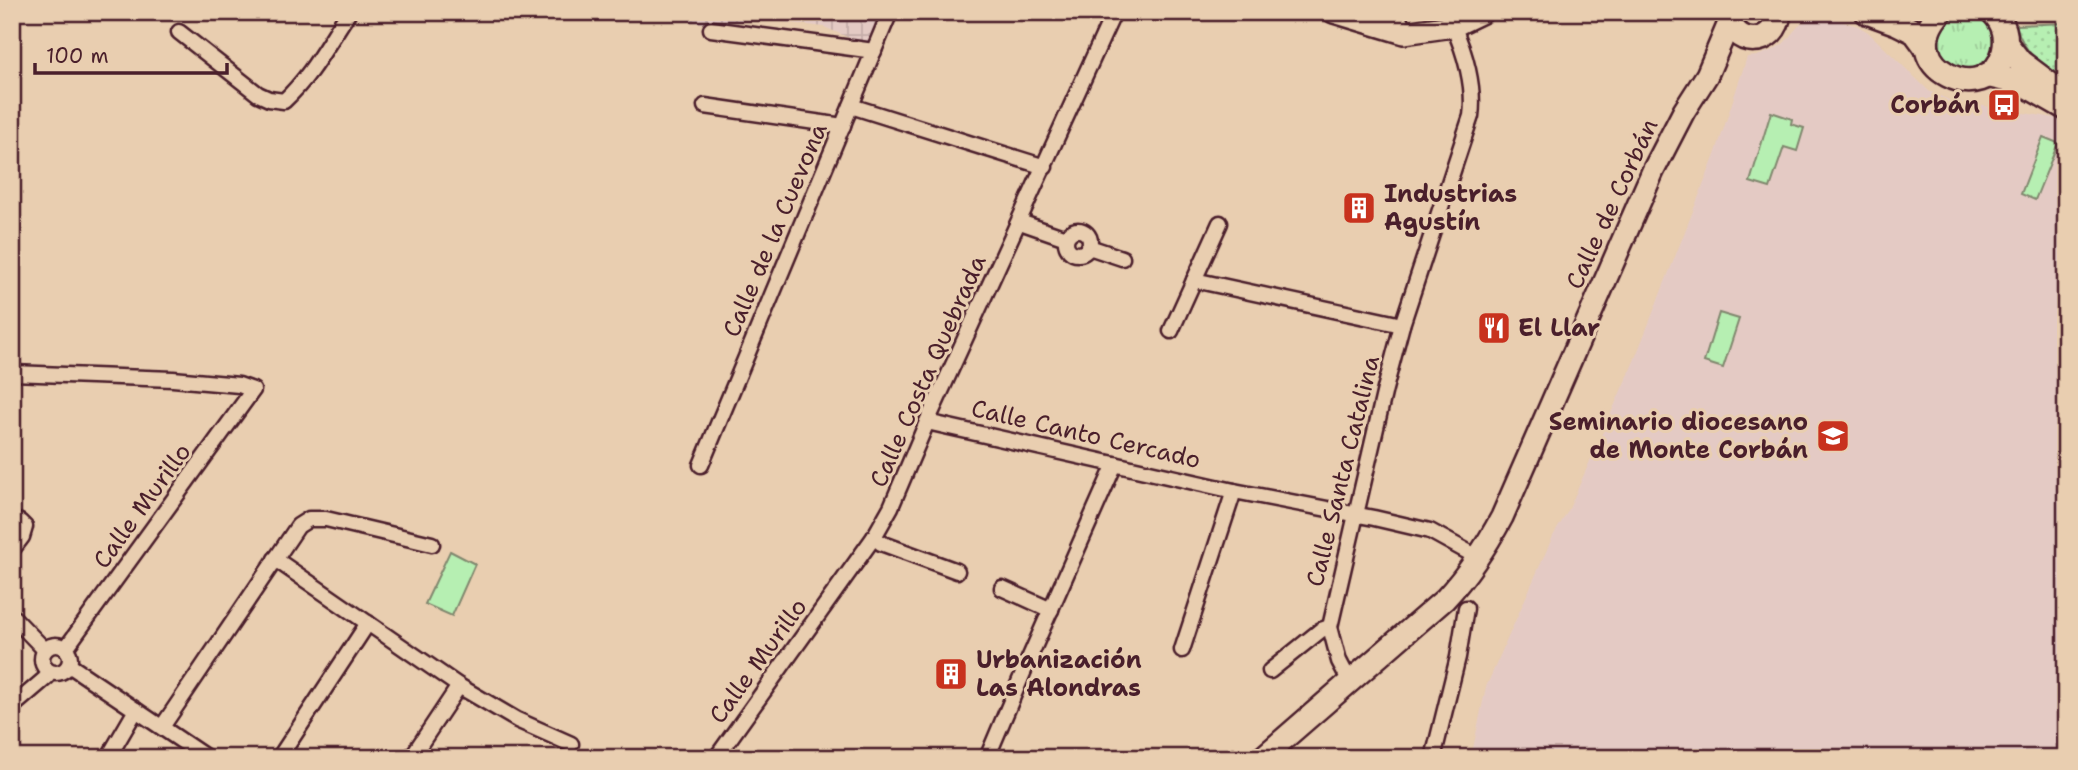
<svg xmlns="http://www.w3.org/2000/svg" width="2078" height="770" font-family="'Shantell Sans',sans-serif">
  <defs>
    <pattern id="industrial-grid" width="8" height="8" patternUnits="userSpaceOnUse" patternTransform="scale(1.75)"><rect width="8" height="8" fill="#e4cac4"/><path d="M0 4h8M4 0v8" fill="none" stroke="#c5ada9"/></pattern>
    <pattern id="grass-tufts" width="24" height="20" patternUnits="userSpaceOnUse" patternTransform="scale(1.75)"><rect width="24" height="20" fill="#b6efb2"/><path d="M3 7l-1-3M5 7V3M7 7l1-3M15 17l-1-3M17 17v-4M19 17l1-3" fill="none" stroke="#9ecc99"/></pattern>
    <pattern id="park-dots" width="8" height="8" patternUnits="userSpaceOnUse" patternTransform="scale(1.75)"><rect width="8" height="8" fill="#b6efb2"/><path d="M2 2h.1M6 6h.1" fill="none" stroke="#9ecc99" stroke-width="1.8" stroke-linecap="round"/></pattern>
  </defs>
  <rect width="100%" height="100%" fill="#e9ceb0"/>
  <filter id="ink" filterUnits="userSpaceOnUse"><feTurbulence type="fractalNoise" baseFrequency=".0143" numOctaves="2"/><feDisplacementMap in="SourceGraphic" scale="14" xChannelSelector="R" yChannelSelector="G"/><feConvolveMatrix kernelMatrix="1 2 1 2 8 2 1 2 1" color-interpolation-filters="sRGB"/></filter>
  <g filter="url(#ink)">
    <polygon fill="#e4cac4" points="1813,18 1836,20 1858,26 1868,32 1929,91 1949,100 2066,120 2066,758 1471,758 1486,687 1553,536 1568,511 1634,361 1715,155 1747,57 1757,56 1773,50 1784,43 1801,23"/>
    <polygon fill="url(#industrial-grid)" points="629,12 880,12 866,45 824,27 761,19 707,24"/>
    <polygon fill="url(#grass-tufts)" stroke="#80876e" stroke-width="2" points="1953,12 1978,12 1984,15 1996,35 1995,46 1990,58 1982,66 1971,70 1959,70 1940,56 1936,33 1949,14"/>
    <path fill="url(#park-dots)" stroke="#80876e" stroke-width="2" d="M2066 23V84C2044 68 2023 53 2016 25Z"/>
    <g fill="#b6efb2" stroke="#80876e" stroke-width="2">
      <polygon points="1771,112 1792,119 1791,124 1804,128 1797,151 1784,147 1770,188 1750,182"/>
      <polygon points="2043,137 2058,143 2035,200 2021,194"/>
      <polygon points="1719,313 1739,319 1723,368 1704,362"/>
      <polygon points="450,551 475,564 452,616 425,604"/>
    </g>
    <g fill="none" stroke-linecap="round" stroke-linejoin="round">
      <defs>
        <g id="street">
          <polyline points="1397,12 1404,33"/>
          <polyline points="711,29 874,51"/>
          <path d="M179 32 258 94 269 99 284 101C313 74 327 44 349 12"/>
          <polyline points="705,106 843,126"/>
          <polyline points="851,106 1045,167"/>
          <polyline points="1020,222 1066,238"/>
          <circle cx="1078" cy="242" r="12"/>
          <polyline points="1089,247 1122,258"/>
          <polyline points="1194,280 1402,325"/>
          <polyline points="1171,331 1220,223"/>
          <polyline points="12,373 173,379 239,385 253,390 66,648"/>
          <polyline points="927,422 1234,491 1374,518 1430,531 1479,558"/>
          <polyline points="701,465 890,12"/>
          <polyline points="12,519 20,522 25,527 22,537 12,550"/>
          <polyline points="874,537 881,543 957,571"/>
          <polyline points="275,559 459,686 517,720 571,744"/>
          <polyline points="1002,588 1051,610"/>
          <polyline points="12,616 45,650"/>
          <circle cx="56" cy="659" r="14"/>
          <polyline points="1182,650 1234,491"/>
          <polyline points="69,665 207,758"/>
          <polyline points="1270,671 1321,630 1330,627"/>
          <path d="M1350 682 1339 661 1330 627 1385 389 1402 325 1471 116C1475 87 1465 52 1453 26"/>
          <polyline points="12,707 47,677 49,672"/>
          <polyline points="162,727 298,526 309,519 326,519 432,544"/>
          <polyline points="108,758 136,710"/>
          <polyline points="279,758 368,623"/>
          <polyline points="411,758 459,686"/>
          <polyline points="716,758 874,537 891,507 927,422 1114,12"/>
          <polyline points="987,758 1028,661 1115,464"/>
          <polyline points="1433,758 1458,657 1466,608"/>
        </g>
        <g id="secondary">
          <polyline points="1334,12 1404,33 1453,26 1482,12"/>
          <path d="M1262 758 1445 599C1468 574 1486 547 1502 517L1653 171 1684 111 1707 75 1729 23"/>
        </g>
        <g id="primary">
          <path d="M1728 12C1730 49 1777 48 1779 12"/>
          <polyline points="1867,12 1897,23 1915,32 1926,47"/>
          <path d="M1940 12C1891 67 1989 112 2004 52 2008 36 2004 23 1993 12"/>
          <polyline points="2006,44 2020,62 2052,86"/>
          <polyline points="1987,75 2024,84 2066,108"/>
        </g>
      </defs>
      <use href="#street" stroke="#4a1f2b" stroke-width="19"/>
      <use href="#secondary" stroke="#4a1f2b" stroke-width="26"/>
      <use href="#primary" stroke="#4a1f2b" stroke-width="28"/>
      <use href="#street" stroke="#e9ceb0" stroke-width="14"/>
      <use href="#secondary" stroke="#e9ceb0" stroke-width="21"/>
      <use href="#primary" stroke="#e9ceb0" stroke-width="23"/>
    </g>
  </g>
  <defs>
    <symbol id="bus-square" viewBox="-11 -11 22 22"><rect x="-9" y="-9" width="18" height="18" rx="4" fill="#c8321e" stroke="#e9ceb0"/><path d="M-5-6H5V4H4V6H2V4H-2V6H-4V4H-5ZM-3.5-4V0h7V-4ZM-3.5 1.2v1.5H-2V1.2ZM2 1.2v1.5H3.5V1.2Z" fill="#fff"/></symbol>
    <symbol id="building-square" viewBox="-11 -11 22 22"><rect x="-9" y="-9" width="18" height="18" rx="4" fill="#c8321e" stroke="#e9ceb0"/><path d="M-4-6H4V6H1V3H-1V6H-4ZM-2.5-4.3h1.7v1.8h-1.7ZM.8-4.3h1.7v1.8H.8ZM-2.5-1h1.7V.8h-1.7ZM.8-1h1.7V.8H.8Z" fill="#fff"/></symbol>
    <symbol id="restaurant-square" viewBox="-11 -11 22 22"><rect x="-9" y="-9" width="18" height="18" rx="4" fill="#c8321e" stroke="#e9ceb0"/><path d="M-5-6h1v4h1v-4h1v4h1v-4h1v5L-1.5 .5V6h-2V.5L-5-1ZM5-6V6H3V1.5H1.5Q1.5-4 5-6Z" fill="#fff"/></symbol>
    <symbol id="university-square" viewBox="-11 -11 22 22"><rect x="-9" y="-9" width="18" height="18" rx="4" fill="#c8321e" stroke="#e9ceb0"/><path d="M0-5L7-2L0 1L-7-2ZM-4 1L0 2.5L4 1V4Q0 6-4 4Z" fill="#fff"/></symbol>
  </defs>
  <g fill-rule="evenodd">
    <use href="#bus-square" x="1985" y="86" width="38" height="38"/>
    <use href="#building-square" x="1340" y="189" width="38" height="38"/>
    <use href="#restaurant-square" x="1475" y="309" width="38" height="38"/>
    <use href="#university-square" x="1814" y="417" width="38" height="38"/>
    <use href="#building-square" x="932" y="655" width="38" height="38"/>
  </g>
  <g text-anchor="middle" stroke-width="6" stroke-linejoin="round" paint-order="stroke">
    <g font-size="24" font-weight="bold" fill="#4a1f2b" stroke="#e9ceb0" text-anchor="start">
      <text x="1980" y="113" text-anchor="end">Corbán</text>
      <text x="1384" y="202">Industrias<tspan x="1384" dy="28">Agustín</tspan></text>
      <text x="1518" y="336">El Llar</text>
      <text x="1808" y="430" text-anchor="end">Seminario diocesano<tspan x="1808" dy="28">de Monte Corbán</tspan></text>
      <text x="976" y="668">Urbanización<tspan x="976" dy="28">Las Alondras</tspan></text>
    </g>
    <g font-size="24" fill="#4a1f2b" stroke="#e9ceb0">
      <text transform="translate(1612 204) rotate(-65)" y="8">Calle de Corbán</text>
      <text transform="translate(775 230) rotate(-67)" y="8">Calle de la Cuevona</text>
      <text transform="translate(928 371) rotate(-66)" y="8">Calle Costa Quebrada</text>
      <text transform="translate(1086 434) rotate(13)" y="8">Calle Canto Cercado</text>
      <text transform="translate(1343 471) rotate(-76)" y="8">Calle Santa Catalina</text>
      <text transform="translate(142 506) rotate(-54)" y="8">Calle Murillo</text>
      <text transform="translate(758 661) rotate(-54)" y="8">Calle Murillo</text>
    </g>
  </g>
  <rect width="2078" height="770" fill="none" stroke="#e9ceb0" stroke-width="42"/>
  <rect x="21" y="21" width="2036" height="728" fill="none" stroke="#4a1f2b" stroke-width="2.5" filter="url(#ink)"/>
  <path d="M35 63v10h192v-10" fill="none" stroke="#4a1f2b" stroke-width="3.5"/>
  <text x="46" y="63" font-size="21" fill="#4a1f2b" stroke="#e9ceb0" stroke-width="5" paint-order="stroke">100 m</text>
</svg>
